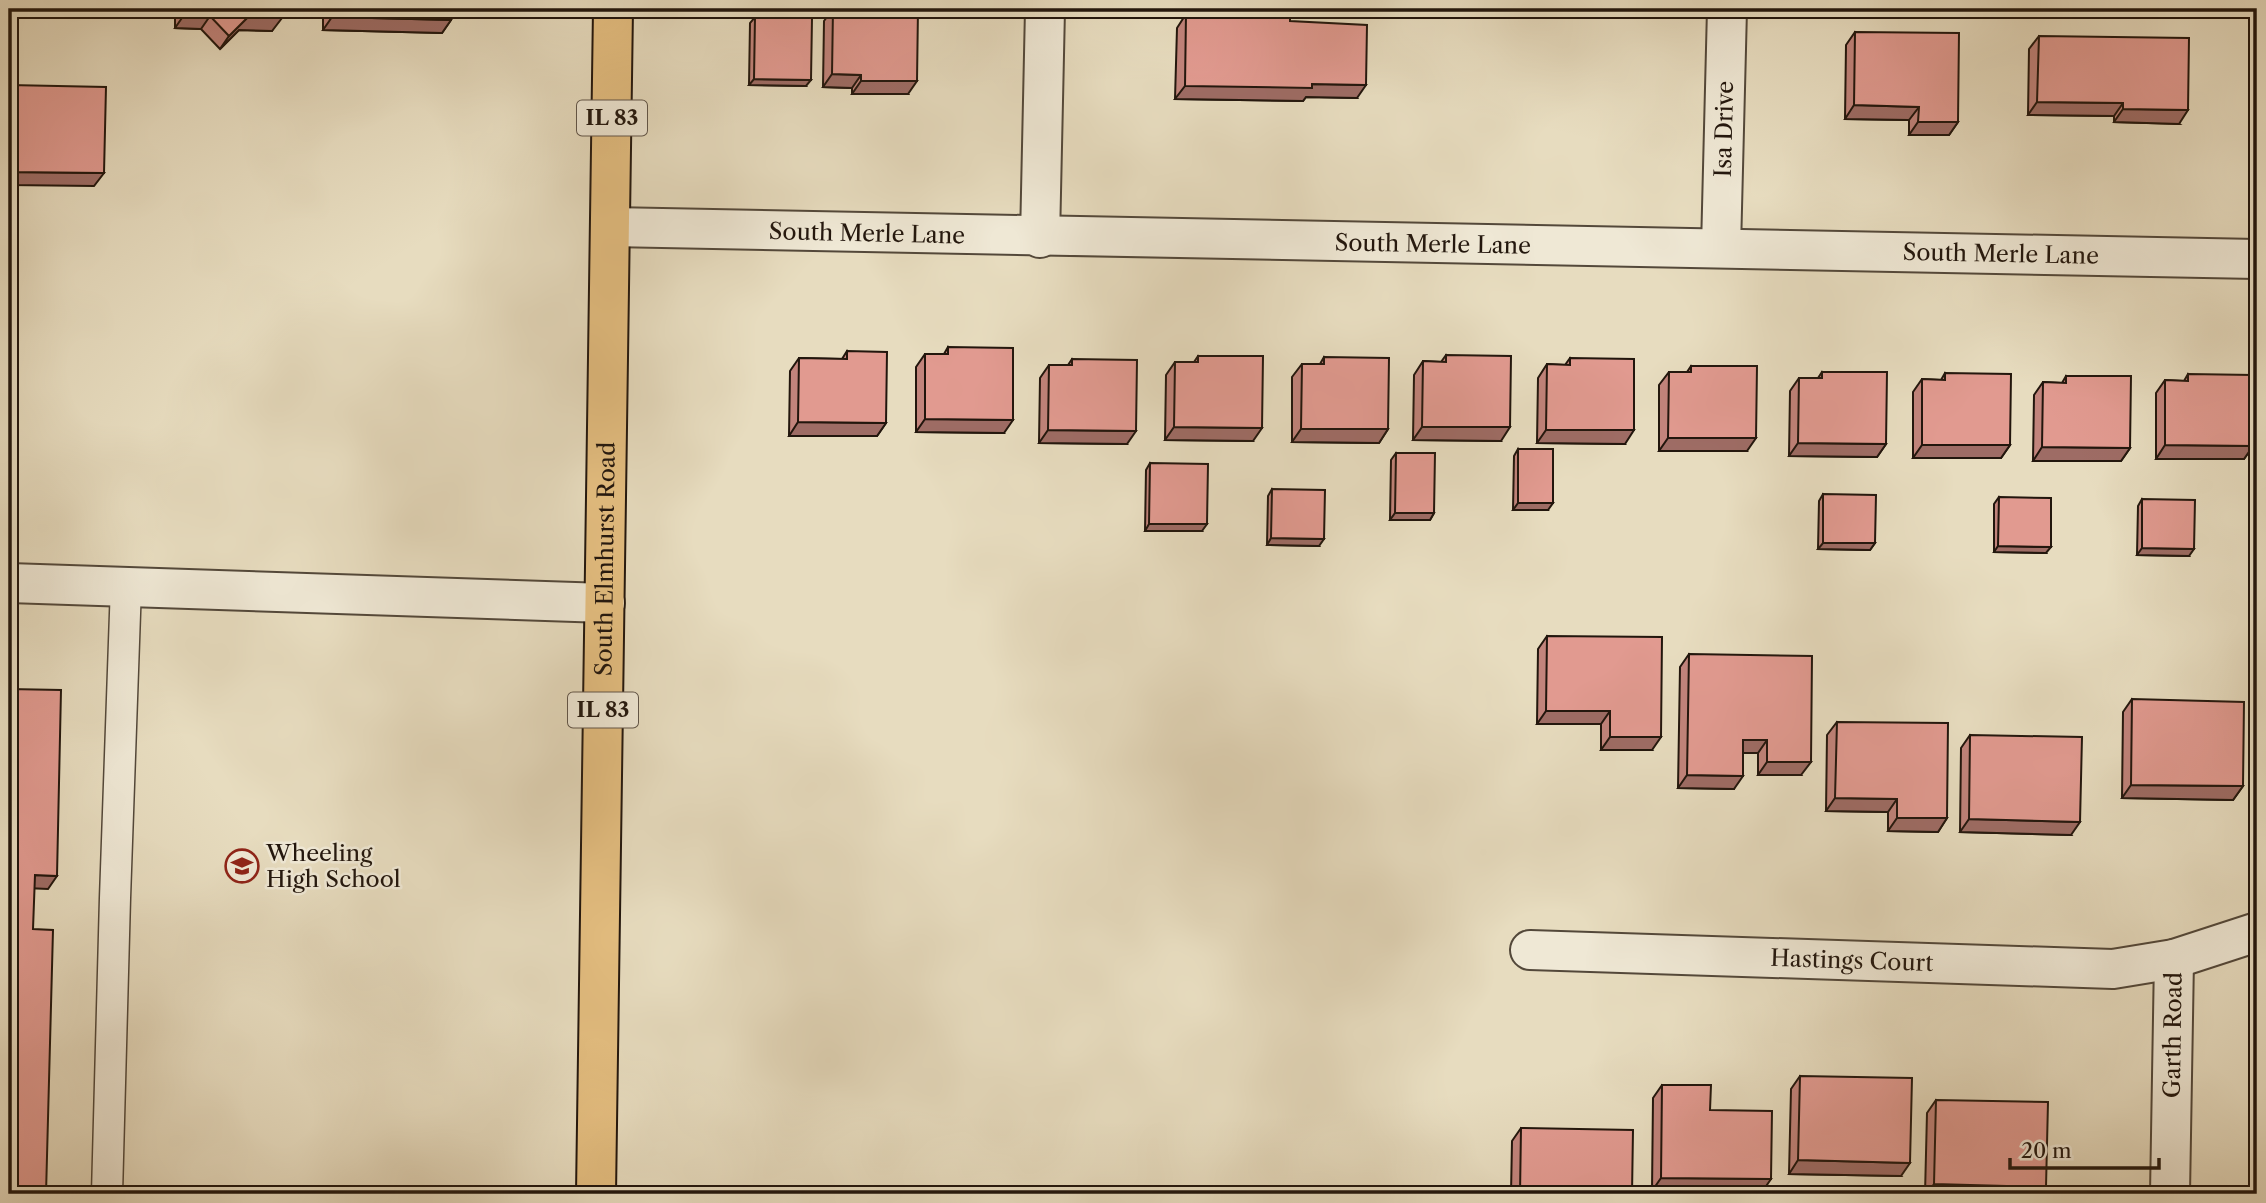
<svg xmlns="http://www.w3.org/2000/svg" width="2266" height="1203" font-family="'Libre Caslon Text',serif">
  <rect width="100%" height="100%" fill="#e7dcbf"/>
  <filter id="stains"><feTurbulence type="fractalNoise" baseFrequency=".00286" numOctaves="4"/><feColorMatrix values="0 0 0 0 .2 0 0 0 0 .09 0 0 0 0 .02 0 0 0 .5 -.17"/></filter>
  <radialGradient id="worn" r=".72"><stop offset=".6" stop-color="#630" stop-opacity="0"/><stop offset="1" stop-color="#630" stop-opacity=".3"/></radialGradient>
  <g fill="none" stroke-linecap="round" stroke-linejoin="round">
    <defs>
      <polyline id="service" points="107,1194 115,898 126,585"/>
      <g id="minor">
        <path id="s1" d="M611 227C1160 242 1709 247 2257 259"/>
        <polyline points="1040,238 1045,9"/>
        <path id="s2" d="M1721 248 1727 9"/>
        <polyline points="9,583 605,603"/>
        <path id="s3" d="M1530 950 2113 969 2174 959 2257 932"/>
        <path id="s4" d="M2170 1194 2174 959"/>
      </g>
      <g id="primary">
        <path id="s5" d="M596 1194 613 9"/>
      </g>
    </defs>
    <use href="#service" stroke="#53483a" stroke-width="33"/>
    <use href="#minor" stroke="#53483a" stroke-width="42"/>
    <use href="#primary" stroke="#22160d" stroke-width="42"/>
    <use href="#service" stroke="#efe8d5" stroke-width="30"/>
    <use href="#minor" stroke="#efe8d5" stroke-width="38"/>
    <use href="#primary" stroke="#e4be80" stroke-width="38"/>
  </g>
  <g fill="#c2847c" stroke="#22160d" stroke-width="2">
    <polygon points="175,9 282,9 272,31 239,30 220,49 201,29 175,28"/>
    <polygon points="323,9 452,9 451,20 442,33 323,30"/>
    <polygon points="833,9 908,94 852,94 852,88 823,87 824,21"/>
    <polygon points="1186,14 1290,21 1357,98 1306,97 1303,101 1175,99 1177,28"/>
    <polygon points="755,17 806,86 749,85 750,23"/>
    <polygon points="1855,32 1958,122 1949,135 1909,135 1909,120 1845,119 1846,45"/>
    <polygon points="2039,36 2179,124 2114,122 2114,116 2028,115 2029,49"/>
    <polygon points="948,347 1004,433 916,432 916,367 925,354 944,354"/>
    <polygon points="847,351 886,423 877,436 789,436 790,371 799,358 842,359"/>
    <polygon points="1446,355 1501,441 1413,440 1414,375 1423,361 1441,362"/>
    <polygon points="1198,356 1253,441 1165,440 1166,375 1175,362 1194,362"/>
    <polygon points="1324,357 1388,429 1379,443 1292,442 1292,377 1302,364 1320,364"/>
    <polygon points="1570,358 1625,444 1537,443 1538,378 1547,364 1565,365"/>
    <polygon points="1072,359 1127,444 1039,443 1040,378 1049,365 1068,365"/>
    <polygon points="1691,366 1747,451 1659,451 1659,385 1669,372 1687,372"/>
    <polygon points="1822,372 1886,444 1877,457 1789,456 1790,391 1799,378 1818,378"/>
    <polygon points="1945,373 2010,445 2001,458 1913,458 1913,392 1922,379 1941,380"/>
    <polygon points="2188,374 2253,446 2244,459 2156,459 2156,393 2165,380 2184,381"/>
    <polygon points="2066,376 2130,448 2121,461 2033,461 2034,395 2043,382 2062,383"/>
    <polygon points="1518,449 1548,510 1513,510 1514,456"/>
    <polygon points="1396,453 1434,513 1430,520 1390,520 1391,460"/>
    <polygon points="1150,463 1202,531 1145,531 1146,470"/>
    <polygon points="1272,489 1319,546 1267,545 1268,496"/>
    <polygon points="1823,494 1875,543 1870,550 1818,549 1819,501"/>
    <polygon points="1999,497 2046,553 1994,552 1994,504"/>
    <polygon points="2142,499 2189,556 2137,555 2138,506"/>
    <polygon points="1547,636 1652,750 1601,750 1601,724 1537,724 1538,649"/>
    <polygon points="1689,654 1801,775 1758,775 1758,753 1743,753 1734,789 1678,788 1680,667"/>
    <polygon points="2257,671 2257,740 2254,740 2254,676"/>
    <polygon points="2132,699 2243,786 2233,800 2122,798 2123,712"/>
    <polygon points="1837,722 1947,818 1938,832 1888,831 1888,812 1826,811 1827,735"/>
    <polygon points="1970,735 2071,835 1960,832 1961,748"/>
    <polygon points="1800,1076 1901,1176 1789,1174 1791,1089"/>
    <polygon points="1662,1085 1710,1110 1762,1192 1652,1191 1653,1098"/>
    <polygon points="1936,1100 2040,1194 1925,1194 1927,1113"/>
    <polygon points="1521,1128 1632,1194 1511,1194 1512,1141"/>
  </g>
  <g fill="#9e6c65" stroke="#22160d" stroke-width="2">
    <polygon points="184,15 210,16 201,29 175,28"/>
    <polygon points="248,17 282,18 272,31 239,30 220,49 229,36"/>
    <polygon points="332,17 451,20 442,33 323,30"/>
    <polygon points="832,74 861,75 852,88 823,87"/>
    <polygon points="754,79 811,80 806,86 749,85"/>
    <polygon points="861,81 917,81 908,94 852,94"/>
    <polygon points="1312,84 1366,85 1357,98 1306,97 1303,101 1175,99 1185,86"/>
    <polygon points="2037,102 2123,103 2114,116 2028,115"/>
    <polygon points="1854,105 1919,107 1909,120 1845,119"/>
    <polygon points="2123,109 2188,110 2179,124 2114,122"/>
    <polygon points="1918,122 1958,122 1949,135 1909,135"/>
    <polygon points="9,172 104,173 94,186 9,185"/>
    <polygon points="925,419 1013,420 1004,433 916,432"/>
    <polygon points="798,422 886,423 877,436 789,436"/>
    <polygon points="1174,427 1262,428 1253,441 1165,440"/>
    <polygon points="1422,427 1510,427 1501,441 1413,440"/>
    <polygon points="1301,429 1388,429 1379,443 1292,442"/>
    <polygon points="1048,430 1136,431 1127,444 1039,443"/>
    <polygon points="1546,430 1634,430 1625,444 1537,443"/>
    <polygon points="1668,438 1756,438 1747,451 1659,451"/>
    <polygon points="1798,443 1886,444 1877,457 1789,456"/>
    <polygon points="1922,445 2010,445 2001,458 1913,458"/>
    <polygon points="2165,445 2253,446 2244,459 2156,459"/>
    <polygon points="2042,447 2130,448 2121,461 2033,461"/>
    <polygon points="1518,503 1553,503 1548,510 1513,510"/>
    <polygon points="1395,513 1434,513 1430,520 1390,520"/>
    <polygon points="1149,524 1207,524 1202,531 1145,531"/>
    <polygon points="1271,538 1324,539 1319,546 1267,545"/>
    <polygon points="1823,543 1875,543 1870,550 1818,549"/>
    <polygon points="1998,546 2051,547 2046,553 1994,552"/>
    <polygon points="2142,548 2194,549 2189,556 2137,555"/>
    <polygon points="1546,711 1610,711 1601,724 1537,724"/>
    <polygon points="1610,737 1661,737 1652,750 1601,750"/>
    <polygon points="1743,740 1767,740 1758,753 1734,753"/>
    <polygon points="1767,762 1811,762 1801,775 1758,775"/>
    <polygon points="1687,775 1743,776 1734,789 1678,788"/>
    <polygon points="2131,785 2243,786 2233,800 2122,798"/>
    <polygon points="1835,798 1897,799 1888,812 1826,811"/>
    <polygon points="1897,818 1947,818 1938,832 1888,831"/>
    <polygon points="1969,819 2080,822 2071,835 1960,832"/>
    <polygon points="35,875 57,876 48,889 26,888"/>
    <polygon points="1798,1160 1910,1163 1901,1176 1789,1174"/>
    <polygon points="1661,1178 1771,1179 1762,1192 1652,1191"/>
    <polygon points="1934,1184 2046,1187 2040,1194 1927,1194"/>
  </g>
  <g fill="#e19a90" stroke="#22160d" stroke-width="2">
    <polygon points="184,9 282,9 282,18 248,17 229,36 210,16 184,15"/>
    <polygon points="332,9 452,9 451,20 332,17"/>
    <polygon points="833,9 918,9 917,81 861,81 861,75 832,74"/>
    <polygon points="1186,14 1290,15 1290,21 1367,25 1366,85 1312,84 1312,88 1185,86"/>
    <polygon points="755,17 812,18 811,80 754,79"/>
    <polygon points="1855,32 1959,33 1958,122 1918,122 1919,107 1854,105"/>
    <polygon points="2039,36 2189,38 2188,110 2123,109 2123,103 2037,102"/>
    <polygon points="9,85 106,87 104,173 9,172"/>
    <polygon points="948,347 1013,348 1013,420 925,419 925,354 948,354"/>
    <polygon points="847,351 887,352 886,423 798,422 799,358 847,359"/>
    <polygon points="1446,355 1511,356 1510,427 1422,427 1423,361 1446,362"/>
    <polygon points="1198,356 1263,356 1262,428 1174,427 1175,362 1198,362"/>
    <polygon points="1324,357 1389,358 1388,429 1301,429 1302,364 1324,364"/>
    <polygon points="1570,358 1634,359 1634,430 1546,430 1547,364 1570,365"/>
    <polygon points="1072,359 1137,360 1136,431 1048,430 1049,365 1072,365"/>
    <polygon points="1691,366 1757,366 1756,438 1668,438 1669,372 1691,372"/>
    <polygon points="1822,372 1887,372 1886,444 1798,443 1799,378 1822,378"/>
    <polygon points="1945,373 2011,374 2010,445 1922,445 1922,379 1945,380"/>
    <polygon points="2188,374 2253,375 2253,446 2165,445 2165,380 2188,381"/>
    <polygon points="2066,376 2131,376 2130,448 2042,447 2043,382 2066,383"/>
    <rect x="1518" y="449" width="35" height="54"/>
    <polygon points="1396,453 1435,453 1434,513 1395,513"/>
    <polygon points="1150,463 1208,464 1207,524 1149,524"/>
    <polygon points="1272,489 1325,490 1324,539 1271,538"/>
    <polygon points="1823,494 1876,495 1875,543 1823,543"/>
    <polygon points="1999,497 2051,498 2051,547 1998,546"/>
    <polygon points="2142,499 2195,500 2194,549 2142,548"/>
    <polygon points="1547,636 1662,637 1661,737 1610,737 1610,711 1546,711"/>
    <polygon points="1689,654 1812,656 1811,762 1767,762 1767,740 1743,740 1743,776 1687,775"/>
    <polygon points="9,689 61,690 57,876 35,875 33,929 53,930 46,1194 9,1194"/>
    <polygon points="2132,699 2244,702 2243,786 2131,785"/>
    <polygon points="1837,722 1948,723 1947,818 1897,818 1897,799 1835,798"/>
    <polygon points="1970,735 2082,737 2080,822 1969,819"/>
    <polygon points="1800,1076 1912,1078 1910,1163 1798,1160"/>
    <polygon points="1662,1085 1711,1085 1710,1110 1772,1111 1771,1179 1661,1178"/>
    <polygon points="1936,1100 2048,1102 2046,1187 1934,1184"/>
    <polygon points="1521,1128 1633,1130 1632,1194 1520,1194"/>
  </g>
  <defs>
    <symbol id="school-ring" viewBox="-11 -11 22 22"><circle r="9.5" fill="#efe8d5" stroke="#8f2418" stroke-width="1.5"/><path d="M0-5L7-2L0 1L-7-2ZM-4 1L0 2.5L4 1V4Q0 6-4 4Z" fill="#8f2418"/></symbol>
  </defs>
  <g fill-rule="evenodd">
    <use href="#school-ring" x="223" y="847" width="38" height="38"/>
  </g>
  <g text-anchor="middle" stroke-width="5" stroke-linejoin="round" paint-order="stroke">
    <g fill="#efe8d5" stroke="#605549" stroke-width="2">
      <rect x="577" y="100.5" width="70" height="35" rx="5"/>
      <rect x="568" y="692.5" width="70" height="35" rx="5"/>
    </g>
    <g font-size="21" font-weight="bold" fill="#22160d">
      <text x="612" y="125">IL 83</text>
      <text x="603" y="717">IL 83</text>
    </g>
    <g font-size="23" fill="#22160d" stroke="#efe8d5">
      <text dy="8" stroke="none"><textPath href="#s2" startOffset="119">Isa Drive</textPath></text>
      <text dy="8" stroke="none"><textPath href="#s1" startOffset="256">South Merle Lane</textPath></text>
      <text dy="8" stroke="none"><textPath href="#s1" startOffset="822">South Merle Lane</textPath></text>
      <text dy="8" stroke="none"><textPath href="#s1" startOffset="1390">South Merle Lane</textPath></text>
      <text dy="8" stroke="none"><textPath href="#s5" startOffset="635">South Elmhurst Road</textPath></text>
      <text dy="8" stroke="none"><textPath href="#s3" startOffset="322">Hastings Court</textPath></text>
      <text dy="8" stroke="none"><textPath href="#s4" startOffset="159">Garth Road</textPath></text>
    </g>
    <g font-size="23" fill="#22160d" stroke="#efe8d5" text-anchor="start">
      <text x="266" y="861">Wheeling<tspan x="266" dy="26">High School</tspan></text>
    </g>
  </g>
  <rect width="2266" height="1203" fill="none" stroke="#e7dcbf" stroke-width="35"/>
  <rect x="10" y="10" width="2245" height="1182" fill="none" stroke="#22160d" stroke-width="3.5"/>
  <rect x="18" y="18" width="2231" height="1168" fill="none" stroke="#22160d" stroke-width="2"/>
  <path d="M2010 1158v10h149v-10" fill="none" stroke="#22160d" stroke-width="3.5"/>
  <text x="2021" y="1158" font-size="21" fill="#22160d" stroke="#efe8d5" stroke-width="5" paint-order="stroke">20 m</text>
  <rect width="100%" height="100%" filter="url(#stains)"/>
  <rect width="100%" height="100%" fill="url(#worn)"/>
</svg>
